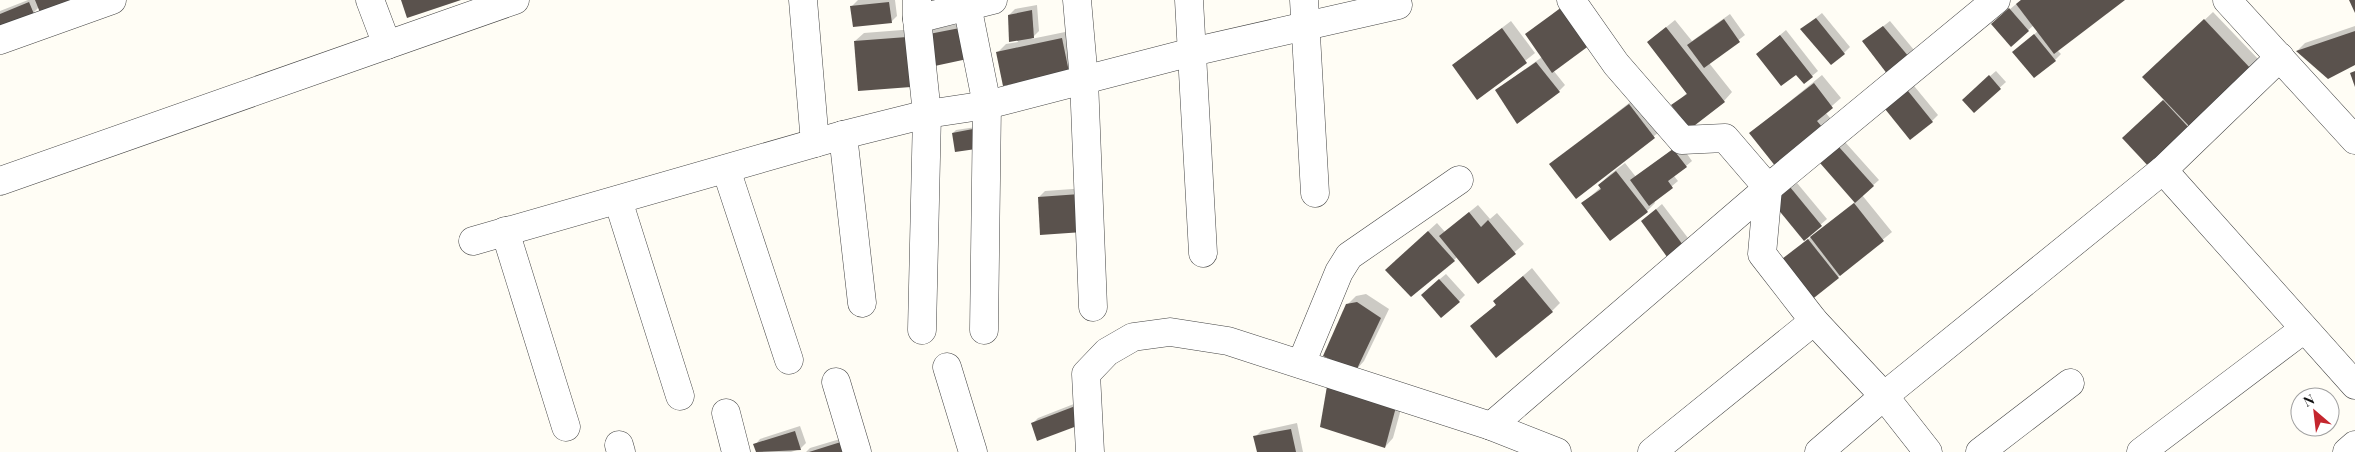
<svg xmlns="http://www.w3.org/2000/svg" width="2355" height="452" font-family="'Playfair Display',serif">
  <rect width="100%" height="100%" fill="#fffdf5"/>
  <g fill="#0003">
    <polygon points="28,0 78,0 39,7 33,13 0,26 0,11"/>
    <polygon points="858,0 895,0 897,16 891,22 852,6"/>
    <polygon points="1570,0 1553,70 1565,85 1559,91 1496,90 1542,57 1527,35"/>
    <polygon points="2021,0 2123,0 2057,50 2061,54 2055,60 2020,47 2038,31 2034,25 2011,45 1998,19"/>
    <polygon points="1037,5 1039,31 1031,39 1070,31 1077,63 1068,71 997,53 1006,44 1018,42 1009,15 1015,9"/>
    <polygon points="2213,12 2259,60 2190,129 2132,129 2165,99 2153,69"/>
    <polygon points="1822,13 1850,47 1844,53 1802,29"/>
    <polygon points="1730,14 1745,35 1709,63 1732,92 1724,101 1673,106 1687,93 1648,42 1675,20 1692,41"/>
    <polygon points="971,21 931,65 931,30"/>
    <polygon points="1511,21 1535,53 1478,98 1453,65"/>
    <polygon points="1890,21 1914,50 1888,74 1863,42"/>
    <polygon points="2355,26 2355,63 2297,51 2305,43"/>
    <polygon points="915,29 919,78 855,41 864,33"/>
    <polygon points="1786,30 1818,71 1812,76 1797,73 1758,54"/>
    <polygon points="1996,71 2006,82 1974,111 1969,94"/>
    <polygon points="1822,75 1841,98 1825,112 1836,125 1751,133"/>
    <polygon points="1910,81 1938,115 1932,121 1888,98"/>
    <polygon points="1638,96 1663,129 1576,197 1551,164"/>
    <polygon points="976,127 978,145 953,133 956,130"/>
    <polygon points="1845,142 1879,180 1862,195 1892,232 1838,277 1786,257 1856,201 1828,158"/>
    <polygon points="1680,144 1692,161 1674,176 1678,181 1654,201 1655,203 1647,211 1583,203 1601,187 1599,185 1608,176 1625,163 1636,177"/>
    <polygon points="1797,183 1827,219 1804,239 1779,197"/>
    <polygon points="1086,188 1088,225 1039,197 1045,191"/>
    <polygon points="1662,204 1691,242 1685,248 1642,221"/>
    <polygon points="1478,205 1490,219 1497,213 1524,244 1479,283 1457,257 1454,260 1395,261 1437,223 1445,232"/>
    <polygon points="1532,268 1560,303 1552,311 1472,326 1497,304 1494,301 1503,293"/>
    <polygon points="1446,274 1465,295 1459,301 1428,289"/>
    <polygon points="1366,294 1389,309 1364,361 1356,370 1347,305 1356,296"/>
    <polygon points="1336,378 1404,398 1393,438 1385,447"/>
    <polygon points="1084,400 1090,416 1032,424 1038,418"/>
    <polygon points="1297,423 1303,452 1258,452 1255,437 1261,431"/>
    <polygon points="800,426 806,443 800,449 791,452 757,452 755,445 760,439"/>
    <polygon points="850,436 855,452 806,452 810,448"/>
  </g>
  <g fill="#5a524d">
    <polygon points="35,0 77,0 41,15"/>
    <polygon points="401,0 461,0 407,18"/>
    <polygon points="2021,0 2125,0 2054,54 2016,4"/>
    <polygon points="2349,0 2355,0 2355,13"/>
    <polygon points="29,2 34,14 0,28 0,14"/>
    <polygon points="889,2 892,23 853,27 850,6"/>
    <polygon points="1562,7 1590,45 1552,73 1525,34"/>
    <polygon points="2009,8 2029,31 2011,47 1991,24"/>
    <polygon points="1032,10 1034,38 1009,42 1008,15"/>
    <polygon points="1816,18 1845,54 1831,65 1800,29"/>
    <polygon points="1724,19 1740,42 1704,68 1687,45"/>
    <polygon points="2204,19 2252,70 2191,128 2142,77"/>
    <polygon points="1883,26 1909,57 1888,75 1862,41"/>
    <polygon points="965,27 972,58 930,67 924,35"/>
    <polygon points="1666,27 1725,102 1690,129 1671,105 1687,94 1647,42"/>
    <polygon points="1502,28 1527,63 1477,100 1452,65"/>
    <polygon points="2355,31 2355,65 2328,79 2296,51"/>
    <polygon points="2034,34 2056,61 2034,78 2012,52"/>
    <polygon points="1780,35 1813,77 1804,84 1796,75 1781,86 1756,54"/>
    <polygon points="907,37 911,87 858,91 854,41"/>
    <polygon points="1062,38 1069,72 1003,86 996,52"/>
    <polygon points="1536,62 1560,92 1517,124 1495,90"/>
    <polygon points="2355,71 2355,87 2350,73"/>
    <polygon points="1989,75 2001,89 1974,113 1962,100"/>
    <polygon points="1814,83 1833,108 1817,121 1828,134 1780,172 1749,133"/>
    <polygon points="1904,86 1933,122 1910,140 1881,104"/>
    <polygon points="2163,100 2191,130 2150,168 2122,138"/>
    <polygon points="1629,104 1655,138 1576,199 1549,164"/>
    <polygon points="973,129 976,149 955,152 952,133"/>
    <polygon points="1839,147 1874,186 1855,203 1820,163"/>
    <polygon points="1673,149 1687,167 1668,181 1673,188 1649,206 1630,180"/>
    <polygon points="1616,171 1648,212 1610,241 1581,203 1601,189 1598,185"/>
    <polygon points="1790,187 1822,226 1804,241 1772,202"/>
    <polygon points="1080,194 1083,232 1040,235 1038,197"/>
    <polygon points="1854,203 1884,241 1840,276 1810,237"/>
    <polygon points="1656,209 1686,249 1670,261 1641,221"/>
    <polygon points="1469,212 1481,227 1488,220 1516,254 1478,284 1439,236"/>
    <polygon points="1428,231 1455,261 1411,297 1385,270"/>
    <polygon points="1808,239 1839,278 1810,301 1778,262"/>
    <polygon points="1523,276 1553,312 1496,358 1470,326 1496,305 1493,301"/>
    <polygon points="1439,279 1460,302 1441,318 1421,295"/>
    <polygon points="1357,302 1381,318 1356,371 1323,356 1346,304"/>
    <polygon points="1327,386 1396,407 1385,448 1320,427"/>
    <polygon points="1078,405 1085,423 1037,441 1031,423"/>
    <polygon points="1291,429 1296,452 1257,452 1253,436"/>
    <polygon points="795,431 801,450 756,452 753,444"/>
    <polygon points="844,441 847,452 809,452"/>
  </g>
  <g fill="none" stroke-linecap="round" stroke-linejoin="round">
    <defs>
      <g id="minor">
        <polyline points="370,0 387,45"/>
        <polyline points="803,0 815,143"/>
        <polyline points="917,0 917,19 927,114 922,330"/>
        <polyline points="966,0 987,105 984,330"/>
        <polyline points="1077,0 1084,80 1093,307"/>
        <polyline points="1189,0 1203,253"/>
        <polyline points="1304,0 1315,193"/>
        <polyline points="1571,0 1616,64 1682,140 1725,138 1768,188 1762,254 1814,321 1884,396 1928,452"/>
        <polyline points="2227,0 2355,140"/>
        <polyline points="917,19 993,0"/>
        <polyline points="0,40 112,0"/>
        <polyline points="843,135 862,303"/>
        <polyline points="726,169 789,360"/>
        <polyline points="2163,170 2355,385"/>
        <polyline points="0,181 515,0"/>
        <polyline points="618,200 680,396"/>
        <polyline points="505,231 566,427"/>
        <polyline points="473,241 843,135 927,114 987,105 1192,52 1398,5"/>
        <polyline points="1301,364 1339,272 1349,256 1459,180"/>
        <polyline points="947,367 973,452"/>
        <polyline points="836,382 857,452"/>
        <polyline points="726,413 736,452"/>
        <polyline points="1491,426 1768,188 1996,0"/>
        <polyline points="619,445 621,452"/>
        <polyline points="1090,452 1086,374 1107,352 1133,337 1170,332 1228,341 1491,426 1557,452"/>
        <polyline points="1652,452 1814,321"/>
        <polyline points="1819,452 1884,396 2163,170 2280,57"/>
        <polyline points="1980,452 2070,383"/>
        <polyline points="2141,452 2304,329"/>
        <polyline points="2347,452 2355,445"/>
      </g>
    </defs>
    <use href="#minor" stroke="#444" stroke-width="29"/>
    <use href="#minor" stroke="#fff" stroke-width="28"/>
  </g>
  <g transform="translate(2315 412) rotate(332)"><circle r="24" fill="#ffffff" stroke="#a0a0a0"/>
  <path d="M0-4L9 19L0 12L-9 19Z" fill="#c4262e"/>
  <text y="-8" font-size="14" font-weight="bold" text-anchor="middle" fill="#111111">N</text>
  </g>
</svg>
